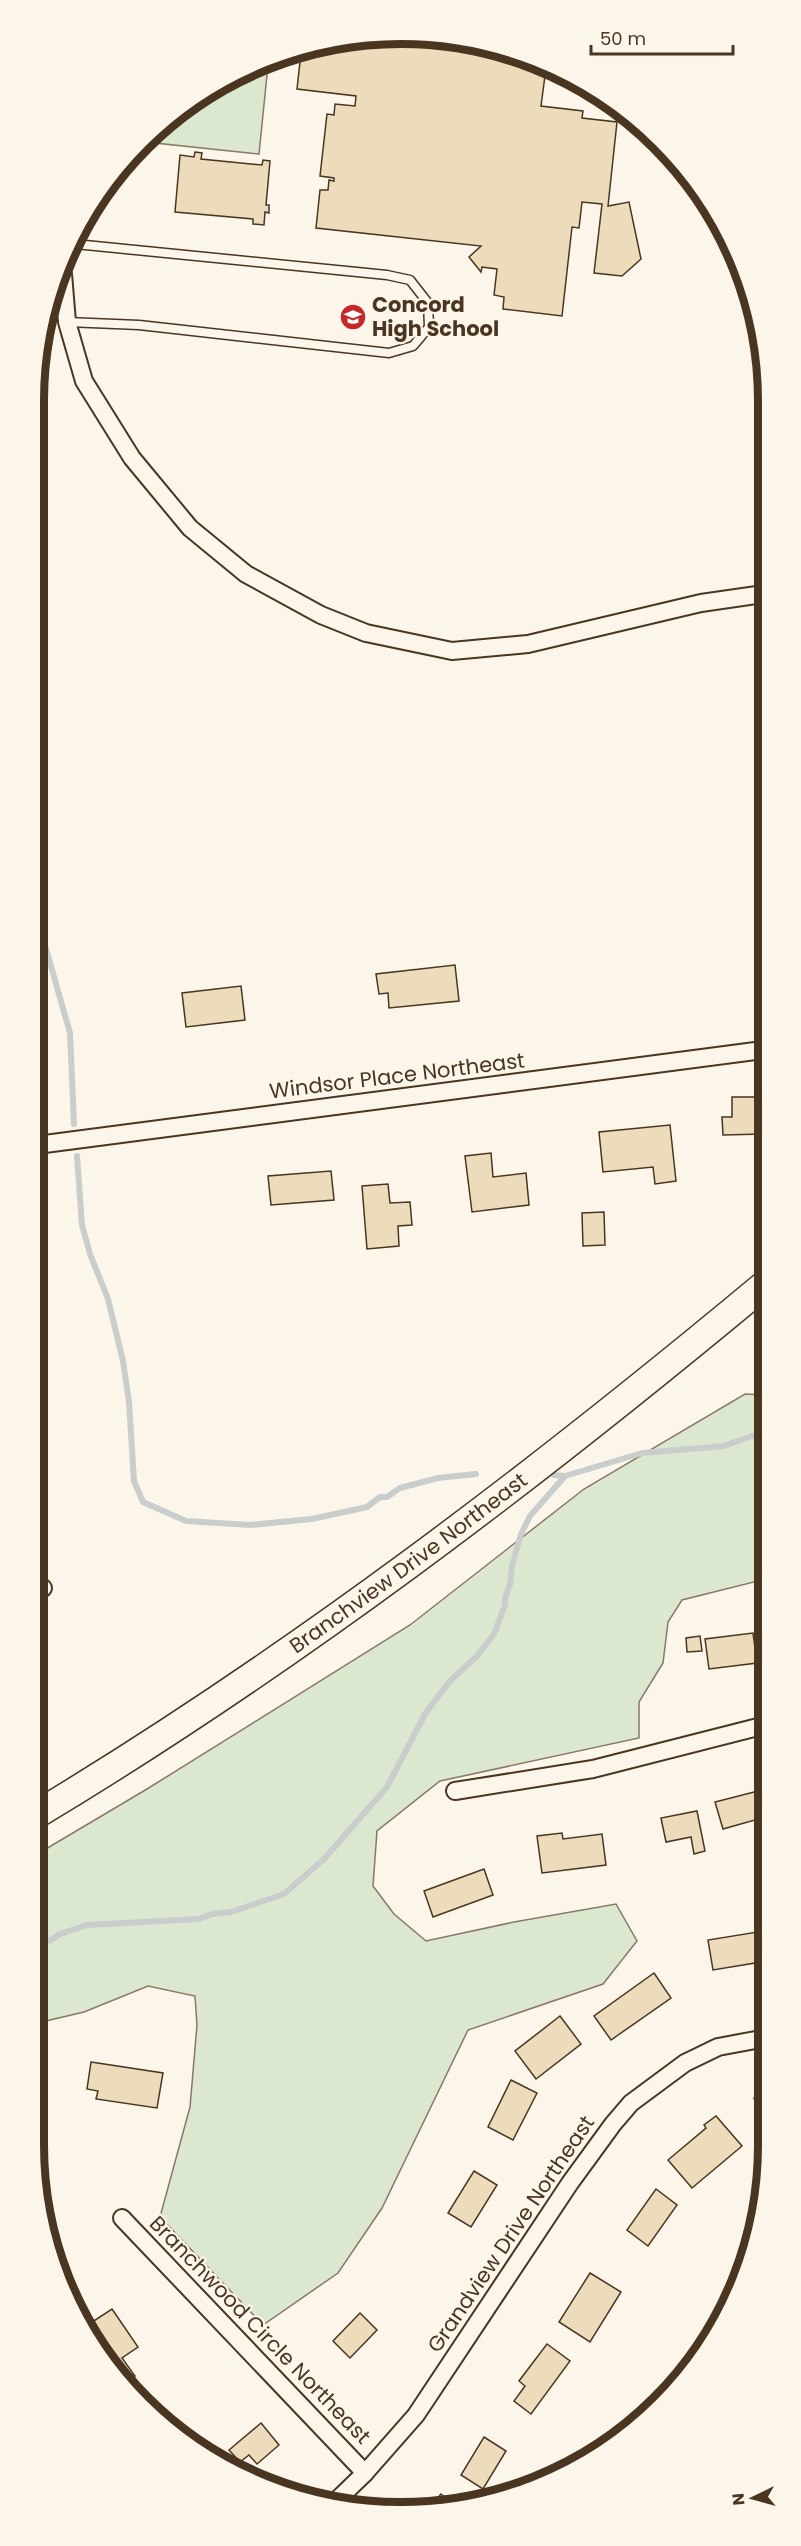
<svg xmlns="http://www.w3.org/2000/svg" width="801" height="2546" font-family="Poppins,sans-serif">
  <rect width="100%" height="100%" fill="#fbf6e9"/>
  <g fill="#dce7d0" stroke="#887966" stroke-width="1.5">
    <polygon points="268,65 259,154 155,143 156,136 197,95"/>
    <polygon points="745,1394 763,1395 762,1580 682,1600 668,1622 663,1663 639,1702 639,1738 440,1781 377,1831 373,1886 394,1914 426,1941 514,1922 616,1904 637,1941 603,1984 468,2030 382,2208 338,2273 263,2325 160,2217 190,2107 197,2025 195,1996 148,1986 84,2012 33,2024 34,1856 147,1789 410,1625 584,1489"/>
  </g>
  <g fill="none" stroke-linecap="round" stroke-linejoin="round">
    <g stroke="#c9cecd" stroke-width="6">
      <polyline points="38,933 45,945 70,1033 74,1124"/>
      <polyline points="77,1156 82,1225 90,1254 108,1299 123,1361 129,1402 134,1481 143,1502 186,1521 250,1525 312,1519 367,1507 380,1497 387,1497 400,1488 438,1478 476,1474"/>
      <polyline points="554,1475 565,1476"/>
      <polyline points="34,1951 60,1934 87,1925 199,1919 212,1914 231,1912 284,1894 324,1859 387,1787 425,1714 449,1682 478,1655 494,1634 505,1605 505,1598 510,1584 512,1566 521,1534 530,1516 565,1476 642,1453 724,1446 763,1432"/>
    </g>
  </g>
  <g fill="#ecdcbc" stroke="#4a3520" stroke-width="1.5">
    <polygon points="329,40 473,40 546,68 541,106 583,111 582,118 617,122 608,206 629,202 641,259 622,276 594,273 602,204 582,202 579,228 572,227 562,316 503,309 504,297 494,295 497,269 482,267 481,272 469,257 481,246 316,228 320,190 328,190 329,180 334,181 334,178 320,176 327,114 334,115 335,104 355,106 356,96 297,89 300,62 290,61 290,56"/>
    <polygon points="195,152 202,153 201,159 262,165 263,160 270,161 266,205 269,205 269,213 265,212 264,225 253,224 253,219 175,212 180,155 194,157"/>
    <polygon points="455,965 459,1001 389,1008 388,993 379,994 376,974"/>
    <polygon points="241,986 245,1020 186,1027 182,993"/>
    <polygon points="732,1097 763,1097 763,1134 723,1135 722,1117 732,1117"/>
    <polygon points="670,1125 676,1181 655,1184 653,1167 603,1172 599,1132"/>
    <polygon points="491,1153 493,1177 526,1173 529,1205 472,1212 465,1156"/>
    <polygon points="331,1171 334,1200 271,1205 268,1176"/>
    <polygon points="388,1184 390,1203 410,1202 412,1225 398,1226 399,1246 367,1249 362,1186"/>
    <polygon points="604,1212 605,1245 583,1246 582,1213"/>
    <polygon points="753,1633 757,1663 709,1669 705,1639"/>
    <polygon points="700,1636 702,1651 687,1652 686,1638"/>
    <polygon points="762,1790 762,1818 723,1829 715,1802"/>
    <polygon points="697,1811 705,1851 694,1854 691,1837 666,1842 661,1818"/>
    <polygon points="562,1833 563,1839 602,1834 606,1865 542,1873 537,1836"/>
    <polygon points="484,1869 493,1895 433,1917 424,1891"/>
    <polygon points="761,1918 761,1962 713,1970 708,1940 758,1932 756,1919"/>
    <polygon points="654,1973 671,1998 611,2040 594,2016"/>
    <polygon points="560,2016 581,2044 536,2079 515,2051"/>
    <polygon points="91,2062 163,2073 157,2108 96,2099 98,2091 87,2089"/>
    <polygon points="511,2080 537,2093 513,2140 488,2127"/>
    <polygon points="761,2095 761,2121 754,2098"/>
    <polygon points="716,2116 742,2146 692,2188 668,2160 706,2128 704,2125"/>
    <polygon points="474,2171 497,2185 471,2227 448,2213"/>
    <polygon points="656,2189 677,2205 648,2246 627,2230"/>
    <polygon points="590,2273 621,2292 590,2342 559,2322"/>
    <polygon points="112,2309 138,2347 122,2358 135,2376 123,2385 86,2326"/>
    <polygon points="360,2313 377,2330 350,2358 333,2341"/>
    <polygon points="547,2344 570,2361 531,2414 514,2401 525,2386 519,2381"/>
    <polygon points="261,2423 279,2445 257,2464 249,2455 240,2462 229,2450"/>
    <polygon points="484,2437 506,2451 483,2489 461,2475"/>
    <polygon points="441,2494 452,2503 431,2505"/>
  </g>
  <g fill="none" stroke-linecap="round" stroke-linejoin="round">
    <defs>
      <polyline id="service" points="67,322 139,325 389,353 413,346 429,327 428,303 410,280 387,275 75,244"/>
      <g id="minor">
        <polyline points="63,274 67,322 84,381 132,458 190,528 246,574 321,615 366,633 452,651 528,644 701,603 764,594"/>
        <polyline points="37,1145 763,1050"/>
        <polyline points="35,1584 43,1588"/>
        <polyline points="455,1791 593,1769 762,1726"/>
        <polyline points="122,2218 365,2473"/>
        <polyline points="333,2504 365,2473 416,2415 570,2183 613,2124 631,2103 685,2063 718,2047 761,2039"/>
      </g>
      <g id="primary">
        <path id="s1" d="M34 1816C292 1661 532 1478 763 1286"/>
      </g>
    </defs>
    <use href="#service" stroke="#4a3520" stroke-width="11"/>
    <use href="#minor" stroke="#4a3520" stroke-width="20"/>
    <use href="#primary" stroke="#4a3520" stroke-width="30"/>
    <use href="#service" stroke="#fbf6e9" stroke-width="8"/>
    <use href="#minor" stroke="#fbf6e9" stroke-width="16"/>
    <use href="#primary" stroke="#fbf6e9" stroke-width="27"/>
  </g>
  <defs>
    <symbol id="school-disc" viewBox="-11 -11 22 22"><circle r="9.5" fill="#c62828" stroke="#fbf6e9"/><path d="M0-5L7-2L0 1L-7-2ZM-4 1L0 2.5L4 1V4Q0 6-4 4Z" fill="#fff"/></symbol>
  </defs>
  <g fill-rule="evenodd">
    <use href="#school-disc" x="338" y="302" width="30" height="30"/>
  </g>
  <g text-anchor="middle" stroke-width="4.5" stroke-linejoin="round" paint-order="stroke">
    <g font-size="21" font-weight="bold" fill="#4a3520" stroke="#fbf6e9" text-anchor="start">
      <text x="372" y="312">Concord<tspan x="372" dy="24">High School</tspan></text>
    </g>
    <g font-size="21" fill="#4a3520" stroke="#fbf6e9">
      <text transform="translate(397 1076) rotate(-7)" y="7">Windsor Place Northeast</text>
      <text dy="7" stroke="none"><textPath href="#s1" startOffset="452">Branchview Drive Northeast</textPath></text>
      <text transform="translate(511 2234) rotate(-56)" y="7">Grandview Drive Northeast</text>
      <text transform="translate(260 2330) rotate(46)" y="7">Branchwood Circle Northeast</text>
    </g>
  </g>
  <path d="M0 0H801V2546H0ZM401 44H401A357 357 0 0 1 758 401V2145A357 357 0 0 1 401 2502H401A357 357 0 0 1 44 2145V401A357 357 0 0 1 401 44Z" fill="#fbf6e9" fill-rule="evenodd"/>
  <path fill="none" stroke="#4a3520" stroke-width="8" d="M401 44H401A357 357 0 0 1 758 401V2145A357 357 0 0 1 401 2502H401A357 357 0 0 1 44 2145V401A357 357 0 0 1 401 44Z"/>
  <g transform="translate(753 2498) rotate(265)" stroke="#fbf6e9" stroke-width="4.5" paint-order="stroke">
  <path d="M0-4.5L10 22L0 15L-10 22Z" fill="#4a3520"/>
  <text y="-9" font-size="16" font-weight="bold" text-anchor="middle" fill="#4a3520">N</text>
  </g>
  <path d="M591 45v9h142v-9" fill="none" stroke="#4a3520" stroke-width="3"/>
  <text x="600" y="45" font-size="18" fill="#4a3520" stroke="#fbf6e9" stroke-width="4.5" paint-order="stroke">50 m</text>
</svg>
